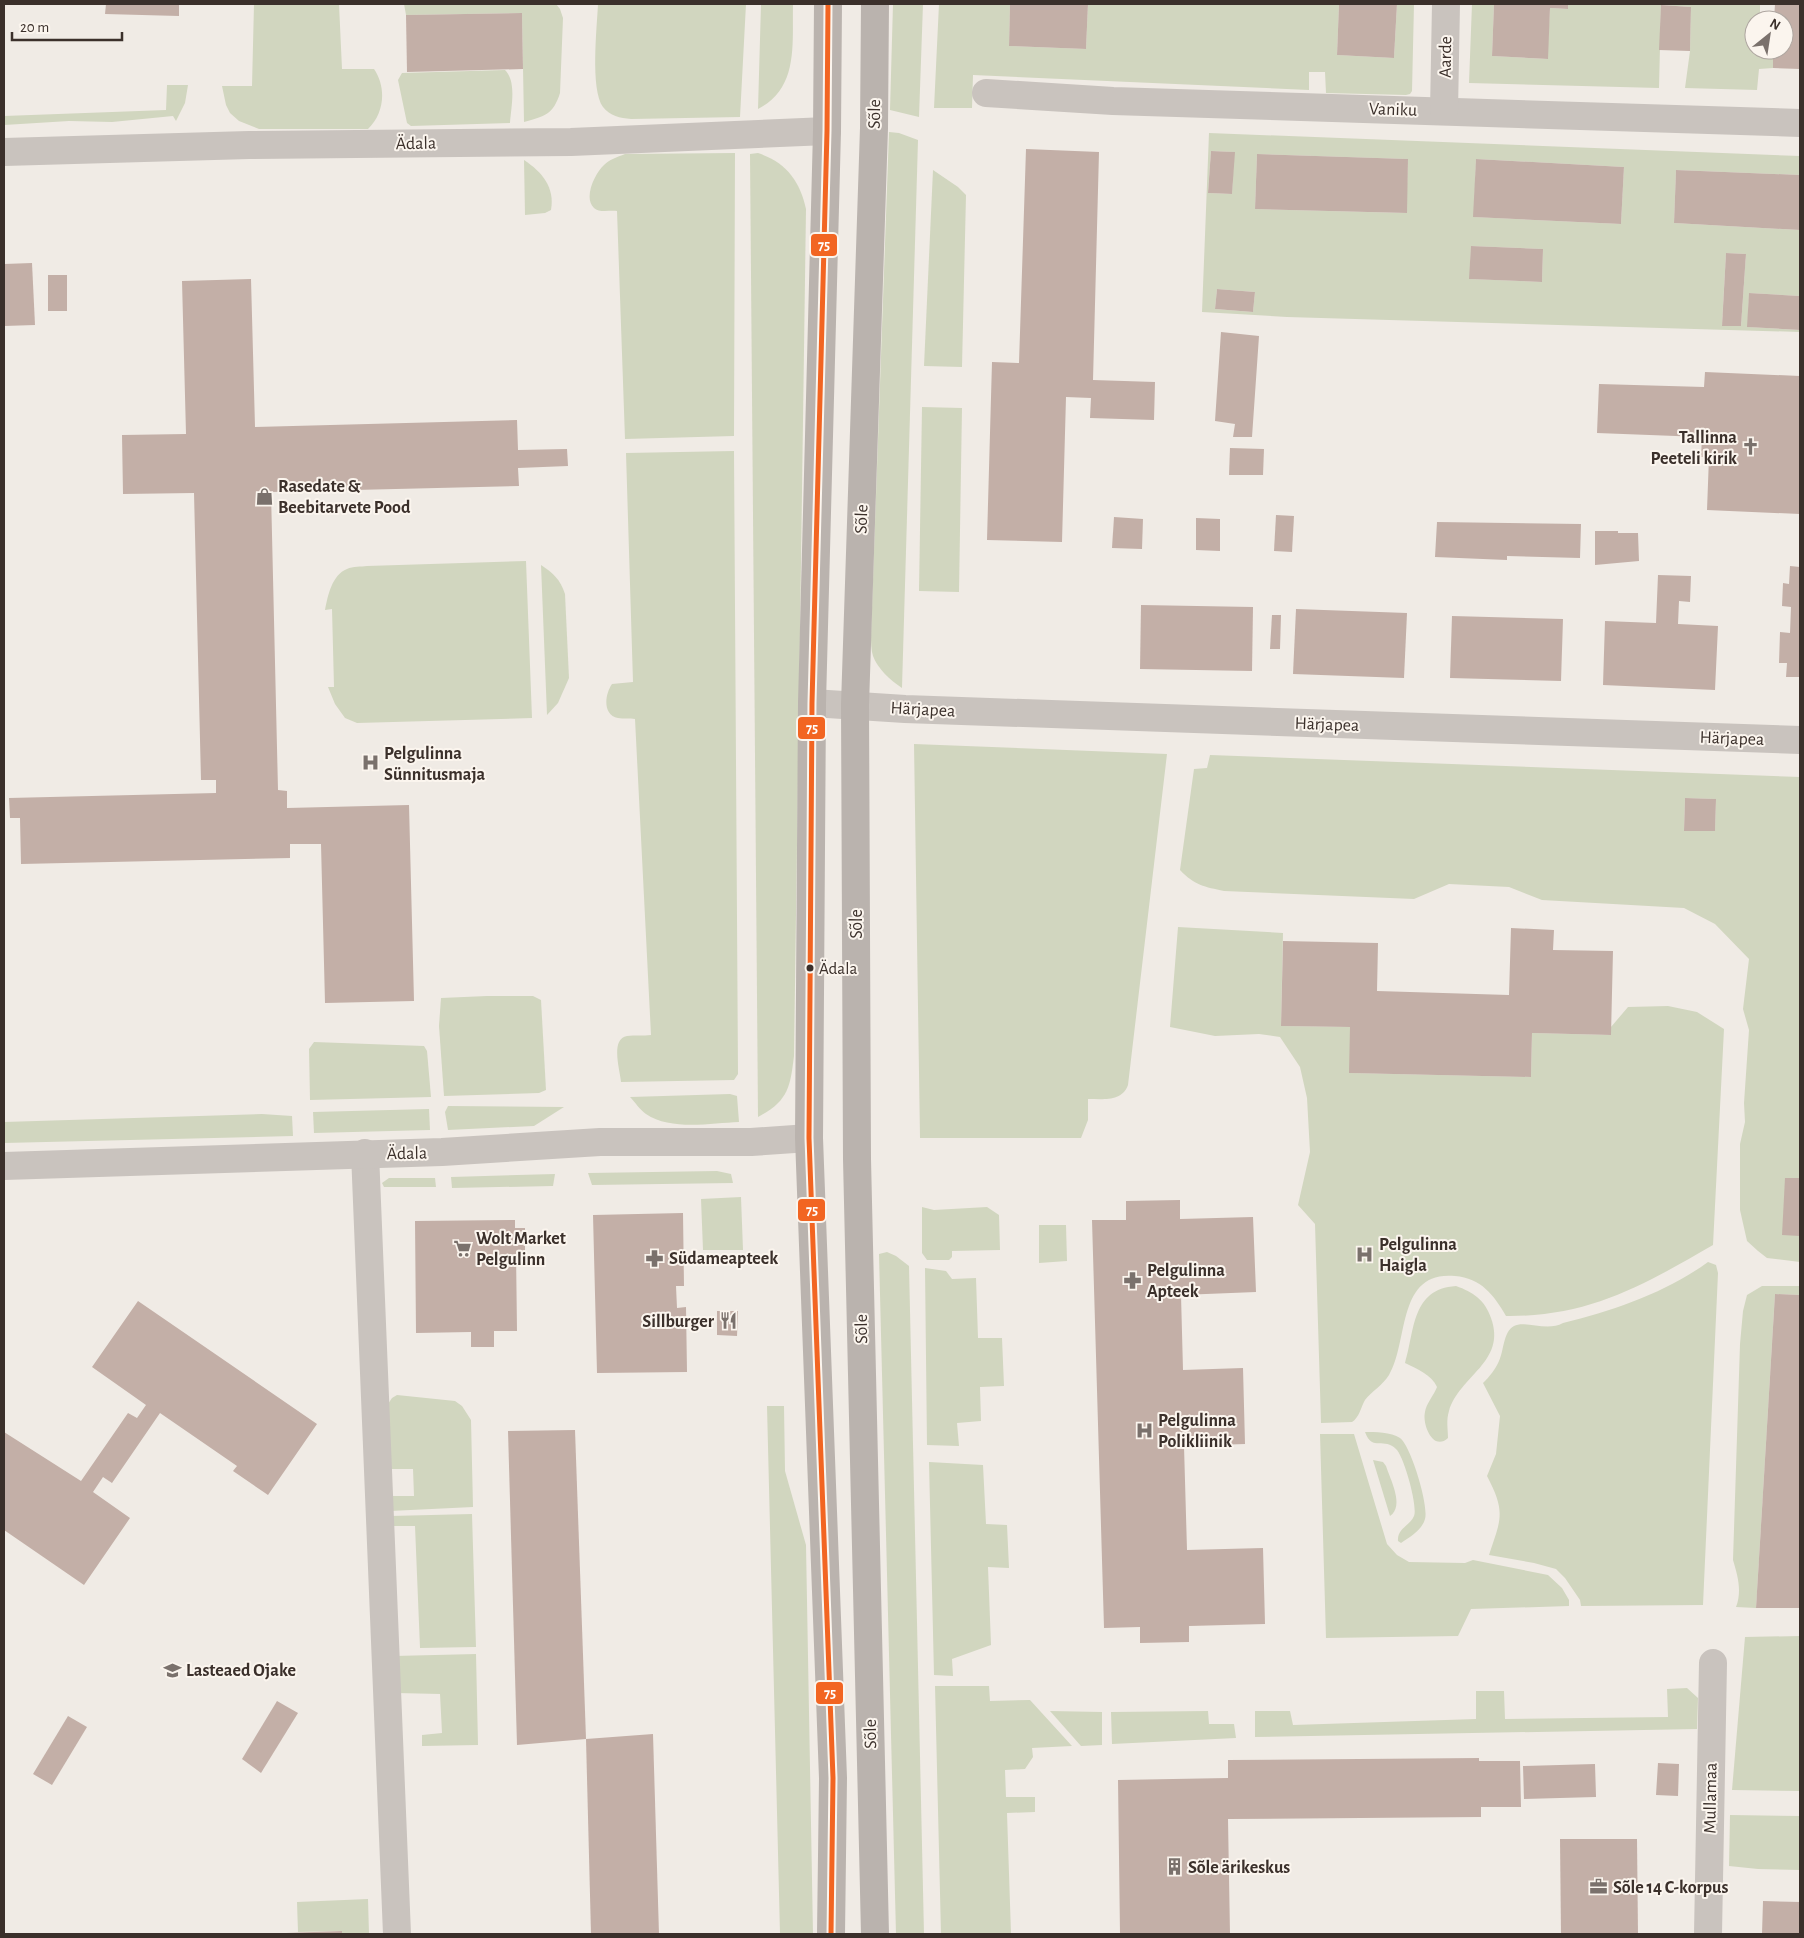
<svg xmlns="http://www.w3.org/2000/svg" width="1804" height="1938" font-family="'Alegreya Sans',sans-serif">
  <rect width="100%" height="100%" fill="#f0ebe5"/>
  <g fill="#d1d6bf" fill-rule="evenodd">
    <path d="M254 4H339L342 69H374C387 88 384 114 368 129H259L239 121 230 113 226 105 222 86H252Z"/>
    <path d="M404 4H556L560 9 563 18 560 93C553 115 545 116 524 122L522 13 406 15Z"/>
    <path d="M598 4H746L740 117 631 119C620 118 610 116 603 107 590 89 597 27 598 4Z"/>
    <path d="M761 4H793C792 44 799 88 758 109Z"/>
    <polygon points="893,4 923,4 919,117 890,110"/>
    <polygon points="939,4 1010,4 1009,46 1086,49 1088,4 1339,4 1337,55 1394,58 1397,4 1414,4 1412,91 1410,94 1406,95 1326,93 1325,72 1309,72 1309,90 973,75 972,108 934,108"/>
    <polygon points="1472,4 1494,4 1492,56 1547,59 1550,8 1567,9 1568,4 1760,4 1760,13 1774,14 1774,20 1754,20 1754,50 1773,50 1773,68 1759,69 1757,90 1685,88 1690,51 1691,7 1661,5 1659,88 1469,83"/>
    <path d="M505 70C517 82 511 107 510 123L411 126 407 123 398 80 402 73Z"/>
    <polygon points="167,85 188,85 185,103 176,121 173,116 112,122 69,121 4,125 4,116 166,110"/>
    <path d="M889 132 899 133 918 140 902 688C891 681 877 668 873 656 871 650 871 642 871 636Z"/>
    <path d="M1209 133 1800 156V175L1676 170 1674 223 1800 230V296L1749 293 1748 327 1800 330V332L1287 317 1202 312ZM1211 151 1234 152 1232 194 1208 193ZM1257 154 1408 159 1406 213 1255 209ZM1476 159 1624 167 1621 224 1474 217ZM1471 246 1543 249 1542 282 1470 279ZM1726 253 1746 254 1741 326 1722 325ZM1217 289 1255 292 1253 312 1215 309Z"/>
    <path d="M735 153 734 436 625 439 617 211C610 210 599 213 594 208 583 198 595 173 604 165 609 160 617 157 625 154Z"/>
    <path d="M758 153C786 162 800 181 806 209L794 1056C790 1088 788 1101 758 1117L750 154Z"/>
    <path d="M524 160C542 172 555 187 551 210L545 213 525 215Z"/>
    <polygon points="933,170 958,187 966,195 962,367 924,366"/>
    <polygon points="922,407 962,408 959,592 919,591"/>
    <path d="M734 451 738 1074 734 1080 621 1082C620 1070 610 1039 627 1036 635 1035 643 1036 651 1035L635 719C630 718 623 719 618 718 602 715 605 694 612 684L633 682 626 453Z"/>
    <path d="M526 561 532 718 357 723 345 718 335 704 328 687H334L332 609 325 610C328 595 332 575 347 569 353 566 361 567 367 566Z"/>
    <path d="M541 565C553 573 560 579 565 594L569 678 558 703 547 715Z"/>
    <path d="M914 744 1167 754 1128 1085C1122 1102 1103 1099 1088 1099V1120L1081 1138H920Z"/>
    <path d="M1210 755 1800 777V1262L1767 1258 1758 1251 1747 1241 1740 1210V1144L1745 1122 1744 1103 1749 1030 1743 1009 1749 959 1715 924 1684 908 1542 900 1509 887 1449 884 1414 899 1224 891C1205 887 1194 885 1180 870L1194 769 1207 768ZM1685 798 1716 799 1715 831H1684Z"/>
    <path d="M1178 927 1283 933 1281 1026 1350 1027V1073L1531 1077 1532 1033 1611 1035V1027L1628 1007 1668 1006 1697 1012 1724 1029 1713 1245C1644 1285 1589 1317 1506 1316 1494 1295 1481 1278 1455 1276 1396 1270 1409 1342 1389 1375 1383 1385 1372 1391 1365 1400 1361 1407 1359 1418 1352 1422L1321 1423 1315 1224 1298 1205 1310 1152 1307 1098 1300 1067 1280 1037 1259 1034 1215 1036 1170 1027Z"/>
    <polygon points="487,996 533,996 541,1000 546,1090 539,1093 444,1096 439,1026 441,998"/>
    <polygon points="314,1042 424,1046 427,1051 431,1097 310,1100 309,1049"/>
    <path d="M730 1094 737 1096 739 1122C711 1123 671 1131 646 1114 640 1110 635 1102 630 1097Z"/>
    <polygon points="448,1106 564,1107 534,1126 448,1130 445,1112"/>
    <polygon points="429,1109 430,1130 314,1133 313,1112"/>
    <polygon points="262,1114 292,1116 293,1136 4,1143 4,1122"/>
    <polygon points="717,1171 731,1174 733,1183 592,1185 588,1173"/>
    <polygon points="555,1174 553,1186 452,1188 451,1177"/>
    <polygon points="389,1178 435,1178 436,1187 384,1187 382,1183"/>
    <polygon points="741,1197 743,1250 703,1250 701,1199"/>
    <polygon points="922,1207 934,1210 987,1207 999,1215 1000,1250 952,1251 952,1257 949,1260 927,1260 922,1253"/>
    <polygon points="1039,1225 1066,1225 1067,1261 1039,1263"/>
    <polygon points="887,1252 896,1256 909,1266 924,1934 896,1934 879,1254"/>
    <path d="M1708 1262 1716 1265 1718 1273 1703 1605 1581 1606 1580 1600 1565 1578 1556 1569 1534 1563 1489 1555C1501 1519 1506 1512 1487 1476L1496 1454 1500 1416 1483 1383C1490 1376 1495 1370 1499 1361 1504 1351 1503 1332 1514 1326 1525 1320 1547 1332 1563 1323 1615 1310 1665 1293 1708 1262Z"/>
    <polygon points="925,1268 946,1271 952,1279 976,1278 978,1338 1002,1338 1004,1386 980,1387 981,1421 957,1423 959,1446 927,1445"/>
    <path d="M1456 1286C1473 1292 1485 1300 1491 1318 1507 1362 1459 1376 1449 1411 1446 1420 1448 1429 1448 1438 1433 1452 1422 1424 1425 1412 1426 1404 1434 1395 1437 1387 1432 1375 1417 1369 1405 1363 1415 1331 1411 1289 1456 1286Z"/>
    <path d="M1762 1286H1800V1295L1775 1294 1756 1608 1736 1607C1742 1591 1738 1577 1733 1560L1740 1344 1743 1311 1747 1295Z"/>
    <polygon points="397,1395 455,1401 462,1406 471,1420 473,1507 390,1511 390,1496 414,1496 413,1469 390,1469 388,1404 392,1398"/>
    <polygon points="767,1406 784,1406 785,1471 806,1545 813,1934 780,1934"/>
    <path d="M1365 1432C1375 1432 1391 1432 1400 1438 1411 1446 1429 1506 1425 1519 1422 1530 1410 1537 1401 1543L1398 1541C1397 1528 1410 1526 1414 1516 1418 1507 1404 1456 1396 1449 1385 1437 1372 1452 1365 1432Z"/>
    <polygon points="1320,1434 1354,1434 1387,1544 1397,1555 1409,1562 1465,1563 1473,1560 1548,1575 1562,1588 1569,1600 1569,1606 1471,1609 1458,1636 1326,1638"/>
    <path d="M1373 1460 1383 1462 1386 1466C1390 1479 1405 1506 1390 1516Z"/>
    <polygon points="929,1462 983,1465 986,1524 1007,1525 1009,1568 988,1567 991,1645 952,1659 953,1676 934,1675"/>
    <polygon points="472,1514 476,1647 420,1648 415,1526 391,1526 390,1516"/>
    <polygon points="1800,1636 1800,1791 1732,1790 1745,1637"/>
    <polygon points="476,1654 478,1745 422,1746 422,1735 442,1733 440,1694 396,1693 394,1656"/>
    <polygon points="935,1686 989,1686 990,1701 1030,1700 1072,1746 1032,1748 1033,1757 1025,1769 1005,1770 1006,1797 1035,1797 1035,1812 1007,1813 1011,1934 941,1934"/>
    <polygon points="1687,1688 1698,1698 1697,1729 1255,1737 1255,1711 1290,1711 1293,1725 1476,1719 1476,1691 1504,1691 1505,1719 1668,1717 1667,1689"/>
    <polygon points="1050,1711 1102,1712 1102,1745 1081,1746"/>
    <polygon points="1208,1711 1209,1724 1234,1724 1236,1738 1112,1744 1111,1712"/>
    <polygon points="1730,1815 1800,1816 1800,1870 1758,1869 1729,1866"/>
    <polygon points="368,1899 369,1934 342,1934 341,1931 298,1932 297,1902"/>
  </g>
  <g fill="#c3afa7">
    <polygon points="106,4 179,4 179,16 105,14"/>
    <polygon points="1010,4 1088,4 1086,49 1009,46"/>
    <polygon points="1339,4 1397,4 1394,58 1337,55"/>
    <polygon points="1494,4 1568,4 1568,9 1550,8 1548,59 1492,56"/>
    <polygon points="1775,4 1800,4 1800,69 1773,68 1773,50 1784,50 1784,20 1774,20"/>
    <polygon points="1661,5 1691,7 1690,51 1659,50"/>
    <polygon points="522,13 523,69 407,72 406,15"/>
    <polygon points="1026,149 1099,152 1093,380 1155,382 1154,420 1090,418 1091,398 1066,397 1062,542 987,540 992,362 1019,363"/>
    <polygon points="1211,151 1235,152 1232,194 1208,193"/>
    <polygon points="1257,154 1408,159 1407,213 1255,209"/>
    <polygon points="1476,159 1624,167 1621,224 1473,217"/>
    <polygon points="1676,170 1800,175 1800,230 1674,223"/>
    <polygon points="1471,246 1543,249 1542,282 1469,279"/>
    <polygon points="1726,253 1746,254 1741,326 1722,326"/>
    <polygon points="32,263 35,325 4,326 4,264"/>
    <rect x="48" y="275" width="19" height="36"/>
    <polygon points="251,279 255,427 517,420 518,450 567,449 568,466 518,468 519,486 271,492 278,790 287,791 287,808 409,805 414,1001 325,1003 321,844 290,844 290,858 21,864 20,818 10,818 9,798 216,793 216,780 201,780 194,493 123,494 122,435 186,434 182,281"/>
    <polygon points="1217,289 1255,292 1253,312 1215,309"/>
    <polygon points="1749,293 1800,296 1800,330 1747,327"/>
    <polygon points="1221,332 1259,336 1252,437 1233,437 1235,424 1215,421"/>
    <polygon points="1705,372 1800,376 1800,514 1707,510 1709,457 1701,457 1702,437 1597,433 1599,384 1704,387"/>
    <polygon points="1230,448 1264,449 1263,475 1229,475"/>
    <polygon points="1276,515 1294,516 1292,552 1274,551"/>
    <polygon points="1114,517 1143,519 1142,549 1112,548"/>
    <polygon points="1196,518 1220,519 1220,551 1196,550"/>
    <polygon points="1437,522 1581,524 1580,558 1507,556 1507,560 1435,557"/>
    <polygon points="1595,531 1618,531 1618,533 1638,533 1639,561 1595,565"/>
    <polygon points="1790,566 1800,567 1800,677 1786,677 1787,663 1779,663 1780,632 1790,633 1791,607 1782,606 1783,583 1789,584"/>
    <polygon points="1658,575 1691,576 1690,602 1679,601 1678,624 1718,626 1715,690 1603,685 1605,621 1656,623"/>
    <polygon points="1141,605 1253,607 1252,671 1140,669"/>
    <polygon points="1296,609 1407,613 1404,678 1293,674"/>
    <polygon points="1272,615 1281,615 1280,649 1270,649"/>
    <polygon points="1452,616 1563,619 1561,681 1450,678"/>
    <polygon points="1685,798 1716,799 1715,831 1684,831"/>
    <polygon points="1511,928 1554,930 1553,950 1613,951 1611,1035 1532,1033 1531,1077 1349,1073 1350,1027 1281,1026 1283,941 1378,943 1377,991 1509,995"/>
    <polygon points="1785,1178 1800,1178 1800,1236 1782,1235"/>
    <polygon points="1180,1200 1180,1219 1253,1217 1256,1292 1181,1295 1183,1370 1243,1368 1245,1444 1184,1446 1187,1550 1263,1548 1265,1624 1189,1626 1189,1642 1140,1643 1140,1627 1104,1628 1092,1220 1126,1220 1126,1201"/>
    <polygon points="683,1213 684,1286 676,1286 677,1308 686,1307 687,1372 597,1373 593,1215"/>
    <polygon points="515,1220 515,1228 525,1228 525,1251 516,1251 517,1331 494,1331 494,1347 471,1347 471,1332 416,1333 415,1221"/>
    <polygon points="1775,1294 1800,1295 1800,1608 1756,1608"/>
    <polygon points="138,1301 317,1424 268,1495 233,1471 237,1466 160,1413 112,1483 103,1477 93,1492 130,1518 84,1585 4,1530 4,1432 81,1481 128,1413 137,1418 146,1405 92,1367"/>
    <polygon points="717,1311 738,1311 737,1336 717,1335"/>
    <polygon points="575,1430 586,1739 517,1745 508,1431"/>
    <polygon points="277,1701 298,1713 261,1773 242,1759"/>
    <polygon points="68,1716 87,1727 52,1785 33,1774"/>
    <polygon points="653,1734 659,1934 591,1934 586,1739"/>
    <polygon points="1479,1758 1479,1761 1520,1761 1521,1807 1481,1807 1481,1817 1228,1819 1230,1934 1120,1934 1118,1780 1228,1778 1228,1760"/>
    <polygon points="1658,1763 1679,1764 1678,1796 1656,1795"/>
    <polygon points="1595,1764 1596,1797 1524,1799 1523,1766"/>
    <polygon points="1560,1839 1637,1839 1638,1934 1561,1934"/>
    <polygon points="1763,1901 1800,1902 1800,1934 1762,1934"/>
    <polygon points="342,1931 342,1934 286,1934 286,1933"/>
  </g>
  <g fill="none" stroke-linecap="round" stroke-linejoin="round">
    <g stroke="#c9c3be" stroke-width="28">
      <polyline points="986,93 1113,101 1800,123"/>
      <polyline points="1444,111 1446,4"/>
      <polyline points="4,152 249,145 571,142 827,131"/>
      <polyline points="812,703 905,709 1800,740"/>
      <polyline points="365,1153 397,1934"/>
      <polyline points="4,1166 442,1152 600,1142 751,1142 809,1138"/>
      <polyline points="1708,1934 1713,1663"/>
    </g>
    <g stroke="#bab3ae" stroke-width="28">
      <polyline points="828,4 827,131 812,703 809,1138 833,1778 831,1934"/>
      <polyline points="875,1934 857,1159 855,705 874,128 875,4"/>
    </g>
    <defs>
      <polyline id="bus-1" points="828,4 827,131 812,703 809,1138 833,1778 831,1934"/>
    </defs>
    <use href="#bus-1" stroke="#fbf5ee" stroke-width="9"/>
    <use href="#bus-1" stroke="#f26522" stroke-width="5"/>
  </g>
  <defs>
    <symbol id="church-bare" viewBox="-9 -9 18 18"><path d="M-1.2-6h2.4v3.5h3.3v2.4h-3.3V6h-2.4V-.1h-3.3v-2.4h3.3Z" fill="#7a716c" stroke="#fbf5ee" stroke-width="2.5" paint-order="stroke"/></symbol>
    <symbol id="shop-bare" viewBox="-9 -9 18 18"><path d="M-5-2.5h2.3a2.7 3.5 0 0 1 5.4 0H5L5.5 6h-11ZM-1.5-2.5h3a1.5 2.3 0 0 0-3 0Z" fill="#7a716c" stroke="#fbf5ee" stroke-width="2.5" paint-order="stroke"/></symbol>
    <symbol id="hospital-bare" viewBox="-9 -9 18 18"><path d="M-5-5h3v3.5h4V-5h3V5h-3V1.5h-4V5h-3Z" fill="#7a716c" stroke="#fbf5ee" stroke-width="2.5" paint-order="stroke"/></symbol>
    <symbol id="supermarket-bare" viewBox="-9 -9 18 18"><path d="M-6-5.5h2.5l.6 2H6L4.5 2H-2.5L-4.4-4H-6ZM-1.5 3.2a1.3 1.3 0 1 0 .1 0ZM3 3.2a1.3 1.3 0 1 0 .1 0Z" fill="#7a716c" stroke="#fbf5ee" stroke-width="2.5" paint-order="stroke"/></symbol>
    <symbol id="pharmacy-bare" viewBox="-9 -9 18 18"><path d="M-2-6h4v4h4v4h-4v4h-4v-4h-4v-4h4Z" fill="#7a716c" stroke="#fbf5ee" stroke-width="2.5" paint-order="stroke"/></symbol>
    <symbol id="restaurant-bare" viewBox="-9 -9 18 18"><path d="M-5-6h1v4h1v-4h1v4h1v-4h1v5L-1.5 .5V6h-2V.5L-5-1ZM5-6V6H3V1.5H1.5Q1.5-4 5-6Z" fill="#7a716c" stroke="#fbf5ee" stroke-width="2.5" paint-order="stroke"/></symbol>
    <symbol id="school-bare" viewBox="-9 -9 18 18"><path d="M0-5L7-2L0 1L-7-2ZM-4 1L0 2.5L4 1V4Q0 6-4 4Z" fill="#7a716c" stroke="#fbf5ee" stroke-width="2.5" paint-order="stroke"/></symbol>
    <symbol id="building-bare" viewBox="-9 -9 18 18"><path d="M-4-6H4V6H1V3H-1V6H-4ZM-2.5-4.3h1.7v1.8h-1.7ZM.8-4.3h1.7v1.8H.8ZM-2.5-1h1.7V.8h-1.7ZM.8-1h1.7V.8H.8Z" fill="#7a716c" stroke="#fbf5ee" stroke-width="2.5" paint-order="stroke"/></symbol>
    <symbol id="office-bare" viewBox="-9 -9 18 18"><path d="M-6-3h4V-5.5h4V-3h4V5H-6ZM-1-4.5V-3h2v-1.5ZM-6 0V1H6V0Z" fill="#7a716c" stroke="#fbf5ee" stroke-width="2.5" paint-order="stroke"/></symbol>
  </defs>
  <g fill-rule="evenodd">
    <use href="#church-bare" x="1738" y="434" width="25" height="25"/>
    <use href="#shop-bare" x="252" y="484" width="25" height="25"/>
    <use href="#hospital-bare" x="358" y="750" width="25" height="25"/>
    <use href="#supermarket-bare" x="450" y="1236" width="25" height="25"/>
    <use href="#hospital-bare" x="1352" y="1242" width="25" height="25"/>
    <use href="#pharmacy-bare" x="642" y="1246" width="25" height="25"/>
    <use href="#pharmacy-bare" x="1120" y="1268" width="25" height="25"/>
    <use href="#restaurant-bare" x="716" y="1308" width="25" height="25"/>
    <use href="#hospital-bare" x="1132" y="1418" width="25" height="25"/>
    <use href="#school-bare" x="160" y="1658" width="25" height="25"/>
    <use href="#building-bare" x="1162" y="1854" width="25" height="25"/>
    <use href="#office-bare" x="1586" y="1874" width="25" height="25"/>
  </g>
  <circle fill="#3b302b" stroke="#fbf5ee" stroke-width="2" cx="810" cy="968" r="4.5"/>
  <g text-anchor="middle" stroke-width="4" stroke-linejoin="round" paint-order="stroke">
    <g font-size="17" fill="#3b302b" stroke="#fbf5ee" text-anchor="start">
      <text x="819" y="974">Ädala</text>
    </g>
    <g font-size="18" fill="#3b302b" stroke="#fbf5ee">
      <text transform="translate(1445 57) rotate(-89)" y="6">Aarde</text>
      <text transform="translate(1393 109) rotate(2)" y="6">Vaniku</text>
      <text transform="translate(874 114) rotate(-89)" y="6">Sõle</text>
      <text transform="translate(416 143) rotate(-1)" y="6">Ädala</text>
      <text transform="translate(861 519) rotate(-88)" y="6">Sõle</text>
      <text transform="translate(923 709) rotate(3)" y="6">Härjapea</text>
      <text transform="translate(1327 724) rotate(2)" y="6">Härjapea</text>
      <text transform="translate(1732 738) rotate(2)" y="6">Härjapea</text>
      <text transform="translate(856 924) rotate(-90)" y="6">Sõle</text>
      <text transform="translate(407 1153) rotate(-1)" y="6">Ädala</text>
      <text transform="translate(861 1329) rotate(-91)" y="6">Sõle</text>
      <text transform="translate(870 1734) rotate(-91)" y="6">Sõle</text>
      <text transform="translate(1710 1798) rotate(-89)" y="6">Mullamaa</text>
    </g>
    <g font-size="18" font-weight="bold" fill="#3b302b" stroke="#fbf5ee" text-anchor="start">
      <text x="1737" y="443" text-anchor="end">Tallinna<tspan x="1737" dy="21">Peeteli kirik</tspan></text>
      <text x="278" y="492">Rasedate &amp;<tspan x="278" dy="21">Beebitarvete Pood</tspan></text>
      <text x="384" y="759">Pelgulinna<tspan x="384" dy="21">Sünnitusmaja</tspan></text>
      <text x="476" y="1244">Wolt Market<tspan x="476" dy="21">Pelgulinn</tspan></text>
      <text x="1379" y="1250">Pelgulinna<tspan x="1379" dy="21">Haigla</tspan></text>
      <text x="669" y="1264">Südameapteek</text>
      <text x="1147" y="1276">Pelgulinna<tspan x="1147" dy="21">Apteek</tspan></text>
      <text x="714" y="1327" text-anchor="end">Sillburger</text>
      <text x="1158" y="1426">Pelgulinna<tspan x="1158" dy="21">Polikliinik</tspan></text>
      <text x="186" y="1676">Lasteaed Ojake</text>
      <text x="1188" y="1873">Sõle ärikeskus</text>
      <text x="1613" y="1893">Sõle 14 C-korpus</text>
    </g>
  </g>
  <g stroke="#fbf5ee" stroke-width="2">
    <rect x="810" y="233" width="28" height="24" rx="5" fill="#f26522"/>
    <rect x="797" y="716" width="29" height="24" rx="5" fill="#f26522"/>
    <rect x="797" y="1198" width="29" height="24" rx="5" fill="#f26522"/>
    <rect x="815" y="1681" width="29" height="24" rx="5" fill="#f26522"/>
  </g>
  <g font-size="14" text-anchor="middle" font-weight="bold" fill="#fff">
    <text x="824" y="250">75</text>
    <text x="812" y="733">75</text>
    <text x="812" y="1215">75</text>
    <text x="830" y="1698">75</text>
  </g>
  <rect width="1804" height="1938" fill="none" stroke="#3b302b" stroke-width="10"/>
  <g transform="translate(1769 35) rotate(30)"><circle r="24" fill="#fbf5ee" stroke="#aea6a0"/>
  <path d="M0-4L9 19L0 12L-9 19Z" fill="#7a716c"/>
  <text y="-8" font-size="14" font-weight="bold" text-anchor="middle" fill="#3b302b">N</text>
  </g>
  <path d="M12 32v8h110v-8" fill="none" stroke="#3b302b" stroke-width="2.5"/>
  <text x="20" y="32" font-size="15" fill="#3b302b" stroke="#fbf5ee" stroke-width="4" paint-order="stroke">20 m</text>
</svg>
